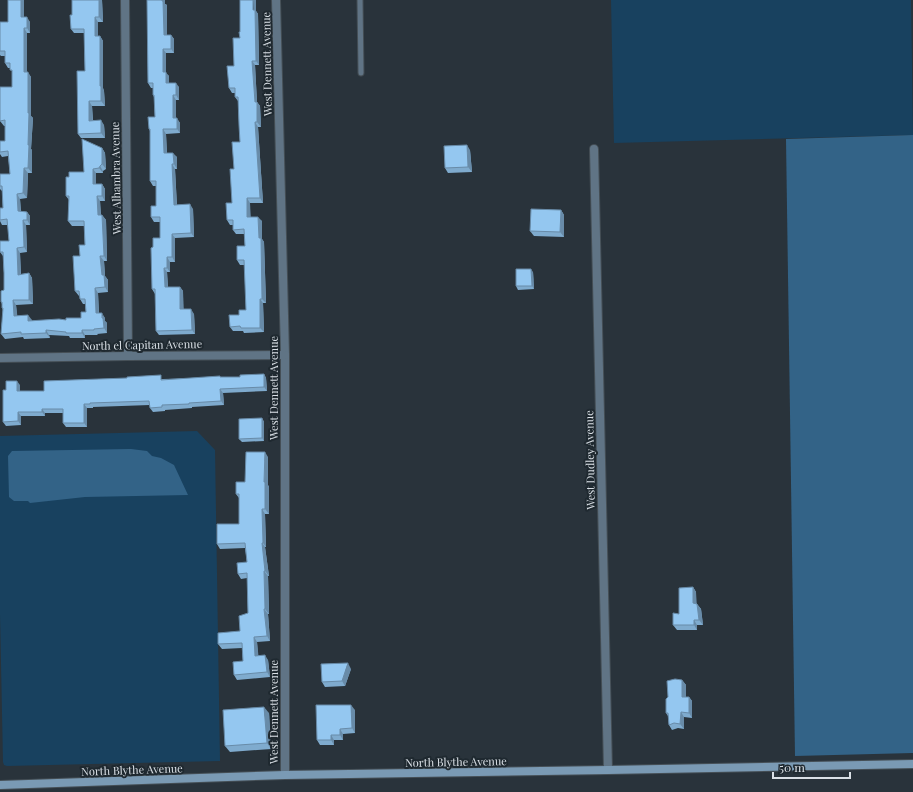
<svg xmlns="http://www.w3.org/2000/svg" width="913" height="792" font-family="'Playfair Display',serif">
  <rect width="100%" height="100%" fill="#29333b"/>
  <g fill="#18415f">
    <polygon points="611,0 911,0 913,135 614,143"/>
    <polygon points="197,431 215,450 220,761 7,766 4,765 3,762 0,614 0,436"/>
  </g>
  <g fill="#336387">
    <polygon points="913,135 913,753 795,756 786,139"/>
    <polygon points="131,449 147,451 152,456 161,458 174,465 188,495 85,497 30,503 28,501 14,501 9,497 8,456 12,451"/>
  </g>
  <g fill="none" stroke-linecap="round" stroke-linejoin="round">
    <defs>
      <polyline id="lane" points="360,0 361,73"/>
      <g id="street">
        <polyline points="125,0 128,356"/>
        <polyline points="276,0 285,355 285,775"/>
        <polyline points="594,149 608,770"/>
        <polyline points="0,358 128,356 285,355"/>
      </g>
      <polyline id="secondary" points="0,785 285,775 608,770 913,764"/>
    </defs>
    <use href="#lane" stroke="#454f56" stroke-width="7"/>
    <use href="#street" stroke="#454f56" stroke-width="10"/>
    <use href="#secondary" stroke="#454f56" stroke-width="10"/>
    <use href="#lane" stroke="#607485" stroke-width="5"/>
    <use href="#street" stroke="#607485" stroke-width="8"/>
    <use href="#secondary" stroke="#7a9ab4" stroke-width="8"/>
  </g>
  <g fill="#7fabce">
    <polygon points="8,0 24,0 24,17 30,22 30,33 27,33 27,72 31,77 31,116 33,118 31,149 32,150 32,173 28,173 27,198 20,199 21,211 27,212 30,216 30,225 26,225 27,252 20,253 21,274 29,273 32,278 33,304 16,305 17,316 32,320 32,321 66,320 81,318 86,312 85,304 83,304 80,299 80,296 79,296 75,291 80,256 85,245 84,226 72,226 68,221 69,200 66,196 69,177 84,172 102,148 105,153 106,169 103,171 103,173 96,173 96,184 102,184 105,189 105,201 100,201 101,215 102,215 106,220 107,261 104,261 105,276 108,280 108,292 98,293 99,313 105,318 105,321 107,323 107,333 97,334 98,335 85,335 85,338 70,338 69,336 49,335 50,338 24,339 23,337 5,339 1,334 3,310 2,308 2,304 1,302 4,290 4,273 3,256 0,252 9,241 8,225 2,225 0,221 0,208 3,208 2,191 0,189 0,174 10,174 8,156 2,157 0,154 0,141 5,141 5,126 4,126 0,121 12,87 12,71 10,70 10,68 8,68 5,63 5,56 1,56 0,55 0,22 8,22"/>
    <polygon points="102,0 103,22 98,22 98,36 100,36 103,41 103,88 104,91 105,106 92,106 93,120 104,125 105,138 81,138 78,134 85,71 84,33 74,33 71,29 72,15"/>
    <polygon points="147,0 165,0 165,4 167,5 167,35 171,35 174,39 174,53 166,53 166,73 169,76 169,83 179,87 179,100 176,100 176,118 180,123 180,133 166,134 167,153 177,157 177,169 175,169 177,205 193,209 194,237 175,238 175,262 170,262 170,272 167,272 168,287 180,287 183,291 183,309 194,314 195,334 159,335 156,331 155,294 152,289 153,247 160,238 160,222 154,222 151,217 156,206 156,186 153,186 150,181 150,131 149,129 155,117 154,97 153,95 153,88 151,88 148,83"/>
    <polygon points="256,11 258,14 259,65 255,65 257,102 260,106 261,127 258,127 263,203 250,203 250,217 262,221 262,239 264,242 266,303 263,303 264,332 244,333 243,331 233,331 230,327 239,315 246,310 245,265 240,265 237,260 245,246 244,234 236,234 233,230 233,225 230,225 227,220 232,203 234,169 240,142 238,101 235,97 235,93 232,93 229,88 240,38 240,32"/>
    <polygon points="470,150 472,172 448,173 445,168"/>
    <polygon points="561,210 564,215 564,237 534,236 530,231"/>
    <polygon points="533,272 534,289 518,290 516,286"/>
    <polygon points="264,374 266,378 267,391 223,393 224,405 192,407 192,408 165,410 165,411 153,412 150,408 150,405 93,407 93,408 87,408 87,427 66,427 63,423 63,413 45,413 45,416 21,416 21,425 6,426 3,422 6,390 20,385 20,391 44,391 163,379 240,377"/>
    <polygon points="262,418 264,422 264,441 242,442 239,439"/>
    <polygon points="268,457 268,485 269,487 269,514 265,514 266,547 265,547 269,576 268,576 269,614 268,614 270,641 257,642 258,655 268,660 270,677 237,680 234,675 243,661 242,648 222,649 218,644 240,631 248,613 247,578 241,579 238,574 247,562 245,548 220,549 217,544 239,524 239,498 236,494 245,482"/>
    <polygon points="693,587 696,592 696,603 697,604 701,609 703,625 697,625 697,630 677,630 673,625"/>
    <polygon points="351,669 345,686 325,687 322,682"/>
    <polygon points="682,680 686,685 686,697 689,697 692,701 692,718 684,717 684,729 678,728 672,730 669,725 668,716 666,713 668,697"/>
    <polygon points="355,710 355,733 343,734 343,740 334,740 334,745 320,745 317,740"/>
    <polygon points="269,713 271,749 230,752 225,746"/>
  </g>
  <g fill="#688ba8">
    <polygon points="21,0 24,0 24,22 21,17"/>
    <polygon points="99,0 102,0 103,22 99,17"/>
    <polygon points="162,0 165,0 165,4 167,5 167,40 164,35"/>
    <polygon points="253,0 256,0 256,11 258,14 259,65 256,61"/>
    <polygon points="27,17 30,22 30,33 27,28"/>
    <polygon points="95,17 98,22 98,41 95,36"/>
    <polygon points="24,28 27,33 27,77 24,72"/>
    <polygon points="171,35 174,39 174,53 171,49"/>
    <polygon points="100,36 103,41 103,88 104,91 105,106 101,101 100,86"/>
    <polygon points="163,49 166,53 166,73 169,76 169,88 166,83 163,72"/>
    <polygon points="252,61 255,65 257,102 260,106 261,127 257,122 255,102"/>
    <polygon points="28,72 31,77 31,116 33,118 31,149 32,150 32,173 28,168"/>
    <polygon points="176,83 179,87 179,100 176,95"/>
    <polygon points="173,95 176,100 176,123 173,118"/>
    <polygon points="89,101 92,106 93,125 89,121"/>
    <polygon points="177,118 180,123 180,133 177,129"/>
    <polygon points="101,120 104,125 105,138 101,133"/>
    <polygon points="255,122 258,127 263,203 260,198"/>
    <polygon points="163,129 166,134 167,158 164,153"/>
    <polygon points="467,145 470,150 472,172 468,167"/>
    <polygon points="102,148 105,153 106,169 102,164"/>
    <polygon points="173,153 177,157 177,169 174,164"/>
    <polygon points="172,164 175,169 177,209 174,205"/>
    <polygon points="100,166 103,171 103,173 99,168"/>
    <polygon points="24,168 28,173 27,198 23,193"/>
    <polygon points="93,169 96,173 96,189 93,184"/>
    <polygon points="102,184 105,189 105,201 102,196"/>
    <polygon points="17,194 20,199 21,216 18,211"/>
    <polygon points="97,196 100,201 101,220 98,215"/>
    <polygon points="247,198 250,203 251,221 247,217"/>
    <polygon points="190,204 193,209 194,237 191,233"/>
    <polygon points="561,210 564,215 564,237 560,232"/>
    <polygon points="27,212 30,216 30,225 27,220"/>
    <polygon points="102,215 106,220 107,261 104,256"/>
    <polygon points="258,217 262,221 262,239 264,242 266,303 262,299"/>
    <polygon points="23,220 26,225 27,252 24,247"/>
    <polygon points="172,234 175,238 175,262 172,257"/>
    <polygon points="17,248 20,253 21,280 18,275"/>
    <polygon points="100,256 104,261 105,276 108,280 108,292 105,287 102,275"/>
    <polygon points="167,257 170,262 170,272 167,268"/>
    <polygon points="164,268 167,272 168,291 165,287"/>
    <polygon points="531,269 533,272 534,289 532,286"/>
    <polygon points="29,273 32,278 33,304 29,300"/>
    <polygon points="180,287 183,291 184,314 180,309"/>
    <polygon points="95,288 98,293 99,318 96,313"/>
    <polygon points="260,299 263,303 264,332 260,328"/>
    <polygon points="13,300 16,305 18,321 14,316"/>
    <polygon points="191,309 194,314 195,334 192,330"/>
    <polygon points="102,313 105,318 105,321 107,323 107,333 104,328"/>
    <polygon points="28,315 32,320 31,326 28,321"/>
    <polygon points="46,330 49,335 50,338 46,333"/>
    <polygon points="82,330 85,335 85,338 82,333"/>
    <polygon points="264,374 266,378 267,391 264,387"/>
    <polygon points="17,381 20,385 20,395 17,391"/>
    <polygon points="220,389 223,393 224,405 221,401"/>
    <polygon points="84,404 87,408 87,427 84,423"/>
    <polygon points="42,409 45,413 45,416 42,412"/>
    <polygon points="18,412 21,416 21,425 18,421"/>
    <polygon points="262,418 264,422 264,441 262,438"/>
    <polygon points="265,452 268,457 268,485 269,487 269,514 265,509 264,482"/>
    <polygon points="262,509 265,514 266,547 263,543"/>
    <polygon points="262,543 265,547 269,576 265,571"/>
    <polygon points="264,571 268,576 269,614 265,609"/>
    <polygon points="693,587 696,592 697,608 693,603"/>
    <polygon points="697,604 701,609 703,625 699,620"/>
    <polygon points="264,609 268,614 270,641 267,636"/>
    <polygon points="694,620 697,625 697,630 694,625"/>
    <polygon points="254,637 257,642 259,661 255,656"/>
    <polygon points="265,655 268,660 270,677 267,672"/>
    <polygon points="348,663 351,669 345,686 342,681"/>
    <polygon points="682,680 686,685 686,702 682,697"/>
    <polygon points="689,697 692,701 692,718 689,713"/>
    <polygon points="351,705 355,710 355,733 352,728"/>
    <polygon points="264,707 269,713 271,749 267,743"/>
    <polygon points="681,712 684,717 684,729 680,724"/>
    <polygon points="340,729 343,734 343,740 340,735"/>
    <polygon points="331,735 334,740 334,745 331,740"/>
  </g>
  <g fill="#94c7f0" stroke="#688ba8">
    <polygon points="8,0 21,0 21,17 27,17 27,28 24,28 24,72 28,72 28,113 29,113 28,145 29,145 28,168 24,168 23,193 17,194 18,211 27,212 27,220 23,220 24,247 17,248 18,275 29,273 29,300 13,300 14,316 28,315 28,321 59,319 66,320 66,318 81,318 81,312 86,312 85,299 80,299 79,291 75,291 73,256 80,256 79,245 85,245 84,221 68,221 69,196 66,196 66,177 69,177 69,172 84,172 82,139 102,148 102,164 100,166 99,168 93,169 93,184 102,184 102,196 97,196 98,215 102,215 104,256 100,256 102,275 104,275 105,287 95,288 96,313 102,313 102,318 103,318 104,328 94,329 94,330 82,330 82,333 66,333 66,332 46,330 46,333 21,334 21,332 1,334 3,308 2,308 2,302 1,302 1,291 4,290 4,273 3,252 0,252 0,241 9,241 7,219 0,220 0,208 3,208 2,186 0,186 0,174 10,174 8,151 0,152 0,141 5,141 5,120 0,121 0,87 12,87 12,70 10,70 10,63 5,63 5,51 0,51 0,22 8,22"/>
    <polygon points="72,0 99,0 99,17 95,17 95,36 100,36 100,86 101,86 101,101 89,101 89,121 101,120 101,133 78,134 77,71 85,71 84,29 71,29 70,15 72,15"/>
    <polygon points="147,0 162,0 162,1 163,1 164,35 171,35 171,49 163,49 163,72 166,72 166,83 176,83 176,95 173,95 173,118 177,118 177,129 163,129 164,153 173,153 174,164 172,164 174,205 190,204 191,233 172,234 172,257 167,257 167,268 164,268 165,287 180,287 180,309 191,309 192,330 156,331 155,289 152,289 151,248 153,247 153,238 160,238 160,217 151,217 151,206 156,206 156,181 150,181 150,129 149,129 148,117 155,117 154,95 153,95 153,83 148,83"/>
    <polygon points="240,0 253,0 253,10 255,10 256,61 252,61 255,102 257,102 257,122 255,122 260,198 247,198 247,217 258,217 259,238 261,238 262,299 260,299 260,328 241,328 240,326 230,327 229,315 239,315 239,310 246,310 244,260 237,260 237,246 245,246 244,229 233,230 233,220 227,220 226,203 232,203 230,169 234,169 232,142 240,142 239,125 238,97 235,97 235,88 229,88 227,66 234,66 233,38 240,38 239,32 240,32"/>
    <polygon points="467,145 468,167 445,168 444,146"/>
    <polygon points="531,209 561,210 560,232 530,231"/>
    <polygon points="516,269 531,269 532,286 516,286"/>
    <polygon points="264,374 264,387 220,389 221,401 189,403 189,404 162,405 162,407 150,408 149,401 90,403 90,404 84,404 84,423 63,423 63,409 42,409 42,412 18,412 18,421 3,422 3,390 6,390 6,381 17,381 17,391 44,391 44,381 127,378 127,377 161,375 161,380 220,376 220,377 240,377 240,375"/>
    <polygon points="262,418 262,438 239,439 239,419"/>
    <polygon points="246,452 265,452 264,482 265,482 265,509 262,509 263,543 262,543 265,571 264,571 265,609 264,609 267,636 254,637 255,656 265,655 267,672 234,675 233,662 243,661 242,643 218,644 218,633 240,631 239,616 248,613 247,573 238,574 237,563 247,562 245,543 217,544 217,524 239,524 239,494 236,494 236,482 245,482"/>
    <polygon points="693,587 693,603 697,604 699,620 694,620 694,625 673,625 673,613 679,614 679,588"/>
    <polygon points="348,663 342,681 322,682 321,664"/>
    <polygon points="675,679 682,680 682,697 689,697 689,713 681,712 680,724 674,723 669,725 668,713 666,713 666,699 668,697 667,681"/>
    <polygon points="316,705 351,705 352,728 340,729 340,735 331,735 331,740 317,740"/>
    <polygon points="264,707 267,743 225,746 223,710"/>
  </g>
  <g text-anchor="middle" stroke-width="4" stroke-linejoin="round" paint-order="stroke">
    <g font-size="11" fill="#dae0e6" stroke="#1f2930">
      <text transform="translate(267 64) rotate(-91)" y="4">West Dennett Avenue</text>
      <text transform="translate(116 178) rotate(-91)" y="4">West Alhambra Avenue</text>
      <text transform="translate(142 345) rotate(-1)" y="4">North el Capitan Avenue</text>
      <text transform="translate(274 388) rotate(-90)" y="4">West Dennett Avenue</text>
      <text transform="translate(590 460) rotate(-91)" y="4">West Dudley Avenue</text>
      <text transform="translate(274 712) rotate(-90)" y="4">West Dennett Avenue</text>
      <text transform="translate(456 762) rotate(-1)" y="4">North Blythe Avenue</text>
      <text transform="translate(132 770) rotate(-2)" y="4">North Blythe Avenue</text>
    </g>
  </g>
  <path d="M773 772v6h77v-6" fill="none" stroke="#dae0e6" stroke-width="2"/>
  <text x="779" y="772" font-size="12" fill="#dae0e6" stroke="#1f2930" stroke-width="3" paint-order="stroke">50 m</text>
</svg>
